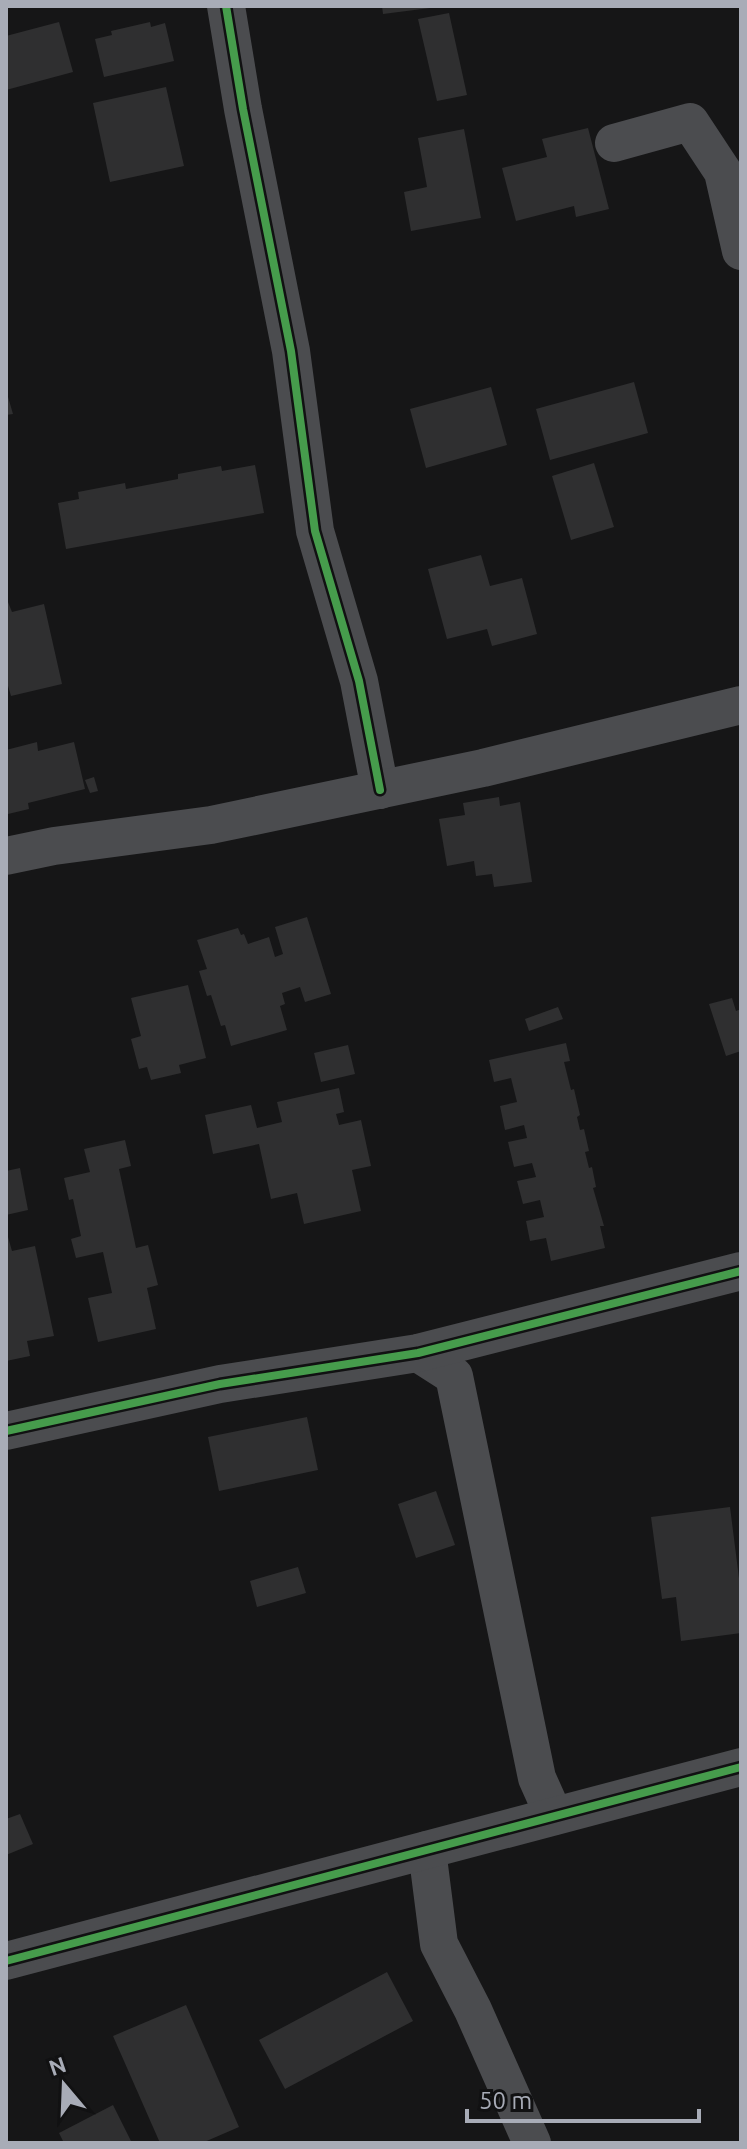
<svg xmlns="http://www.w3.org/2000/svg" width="747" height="2149" font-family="Ubuntu,sans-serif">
  <rect width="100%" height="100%" fill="#161617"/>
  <g fill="#2f2f30">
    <polygon points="382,6 430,6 430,8 383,14"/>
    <polygon points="449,13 467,95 437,101 418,19"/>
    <polygon points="59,22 73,72 6,90 6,36"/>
    <polygon points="150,22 151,27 165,23 174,61 104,77 95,39 112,35 111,31"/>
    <polygon points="166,87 184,166 110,182 93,103"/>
    <polygon points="588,128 609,209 576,217 574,206 516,221 502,168 547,157 542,139"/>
    <polygon points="464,129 481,218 411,231 404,192 427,187 418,138"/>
    <polygon points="634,382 648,433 550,460 536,409"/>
    <polygon points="491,387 507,445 426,468 410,409"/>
    <polygon points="6,390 13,414 6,415"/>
    <polygon points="594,463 614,527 571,540 552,476"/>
    <polygon points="255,465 264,513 66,549 58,503 79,499 78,492 125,483 126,489 178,479 178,474 221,466 222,471"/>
    <polygon points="481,555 490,586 522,578 537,634 492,646 487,629 447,639 428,569"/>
    <polygon points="6,597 12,612 44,604 62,684 11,696 6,679"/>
    <polygon points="37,742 38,751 74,742 85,789 28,803 29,809 8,814 6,750"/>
    <polygon points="94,777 98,791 90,793 85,780"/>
    <polygon points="499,797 500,806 520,802 532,882 494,887 492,874 476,876 474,861 447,866 439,819 465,815 463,803"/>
    <polygon points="307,917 331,994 305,1002 300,987 282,993 285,1004 280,1006 287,1030 231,1046 225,1025 221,1026 211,995 207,996 199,971 207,969 197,940 238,928 241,935 244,934 248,944 269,937 275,957 283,954 275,927"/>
    <polygon points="188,985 206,1058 179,1065 181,1073 151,1080 147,1067 139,1069 131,1039 141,1036 131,998"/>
    <polygon points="732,998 736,1011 741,1009 741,1051 726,1056 709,1004"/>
    <polygon points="558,1007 563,1019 529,1031 525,1019"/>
    <polygon points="566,1043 570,1061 564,1062 571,1090 574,1089 580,1115 577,1117 580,1130 584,1129 589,1151 585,1152 589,1168 592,1167 596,1187 593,1188 604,1226 600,1226 605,1248 551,1261 546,1238 530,1241 526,1221 544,1217 540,1200 523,1204 517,1181 536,1177 532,1163 514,1167 508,1142 527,1138 524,1125 505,1130 500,1106 517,1102 511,1078 494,1082 489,1060"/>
    <polygon points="348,1045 355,1074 321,1082 314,1053"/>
    <polygon points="339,1088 344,1112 336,1114 339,1125 361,1120 371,1166 352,1170 361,1211 304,1224 297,1193 271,1199 259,1144 213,1154 205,1115 251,1105 257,1128 282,1122 277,1102"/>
    <polygon points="125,1140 131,1166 119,1169 136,1248 148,1245 158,1285 147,1288 156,1329 98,1342 88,1298 112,1293 103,1252 76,1258 71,1239 81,1236 73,1199 69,1200 64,1178 90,1172 84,1149"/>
    <polygon points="20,1168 28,1210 6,1215 6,1171"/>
    <polygon points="6,1230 12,1251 35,1246 54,1336 27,1341 30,1356 6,1361"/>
    <polygon points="307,1417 318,1470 219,1491 208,1437"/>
    <polygon points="436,1491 455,1545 416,1558 398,1504"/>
    <polygon points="730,1507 741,1594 741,1633 681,1641 676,1597 662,1599 651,1517"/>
    <polygon points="298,1567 306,1593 257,1607 250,1581"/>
    <polygon points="20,1814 33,1844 6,1855 6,1819"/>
    <polygon points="387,1972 413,2021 285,2089 259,2040"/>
    <polygon points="186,2005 239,2127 202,2143 160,2143 113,2036"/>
    <polygon points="113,2105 132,2143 64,2143 59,2133"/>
  </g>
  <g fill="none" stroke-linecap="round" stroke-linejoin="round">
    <g stroke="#4b4c4f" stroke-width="38">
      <polyline points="226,6 243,109 291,351 315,531 359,681 380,790"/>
      <polyline points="614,143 690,122 723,172 741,251"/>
      <polyline points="6,856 54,846 211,825 483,768 741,705"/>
      <polyline points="418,1353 454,1376 537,1778 554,1816"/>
      <polyline points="6,1431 220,1384 418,1353 741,1271"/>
      <polyline points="427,1850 439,1944 473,2010 532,2143"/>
      <polyline points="6,1961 741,1767"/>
    </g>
    <defs>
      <g id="cycleway">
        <polyline points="226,6 243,109 291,351 315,531 359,681 380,790"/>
        <polyline points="6,1431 220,1384 418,1353 741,1271"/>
        <polyline points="6,1961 741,1767"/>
      </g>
    </defs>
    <use href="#cycleway" stroke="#111112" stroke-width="13"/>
    <use href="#cycleway" stroke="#469c4c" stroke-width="8"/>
  </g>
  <rect width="747" height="2149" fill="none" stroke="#a8acb7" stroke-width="16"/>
  <g transform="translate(64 2085) rotate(341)" stroke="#111112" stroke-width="6" paint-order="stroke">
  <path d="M0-6L14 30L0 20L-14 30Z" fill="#a8acb7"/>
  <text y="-12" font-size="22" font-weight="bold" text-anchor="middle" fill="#a8acb7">N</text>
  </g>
  <path d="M467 2109v12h232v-12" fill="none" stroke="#a8acb7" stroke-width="4"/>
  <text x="479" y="2109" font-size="24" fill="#a8acb7" stroke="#111112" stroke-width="6" paint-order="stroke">50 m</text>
</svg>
